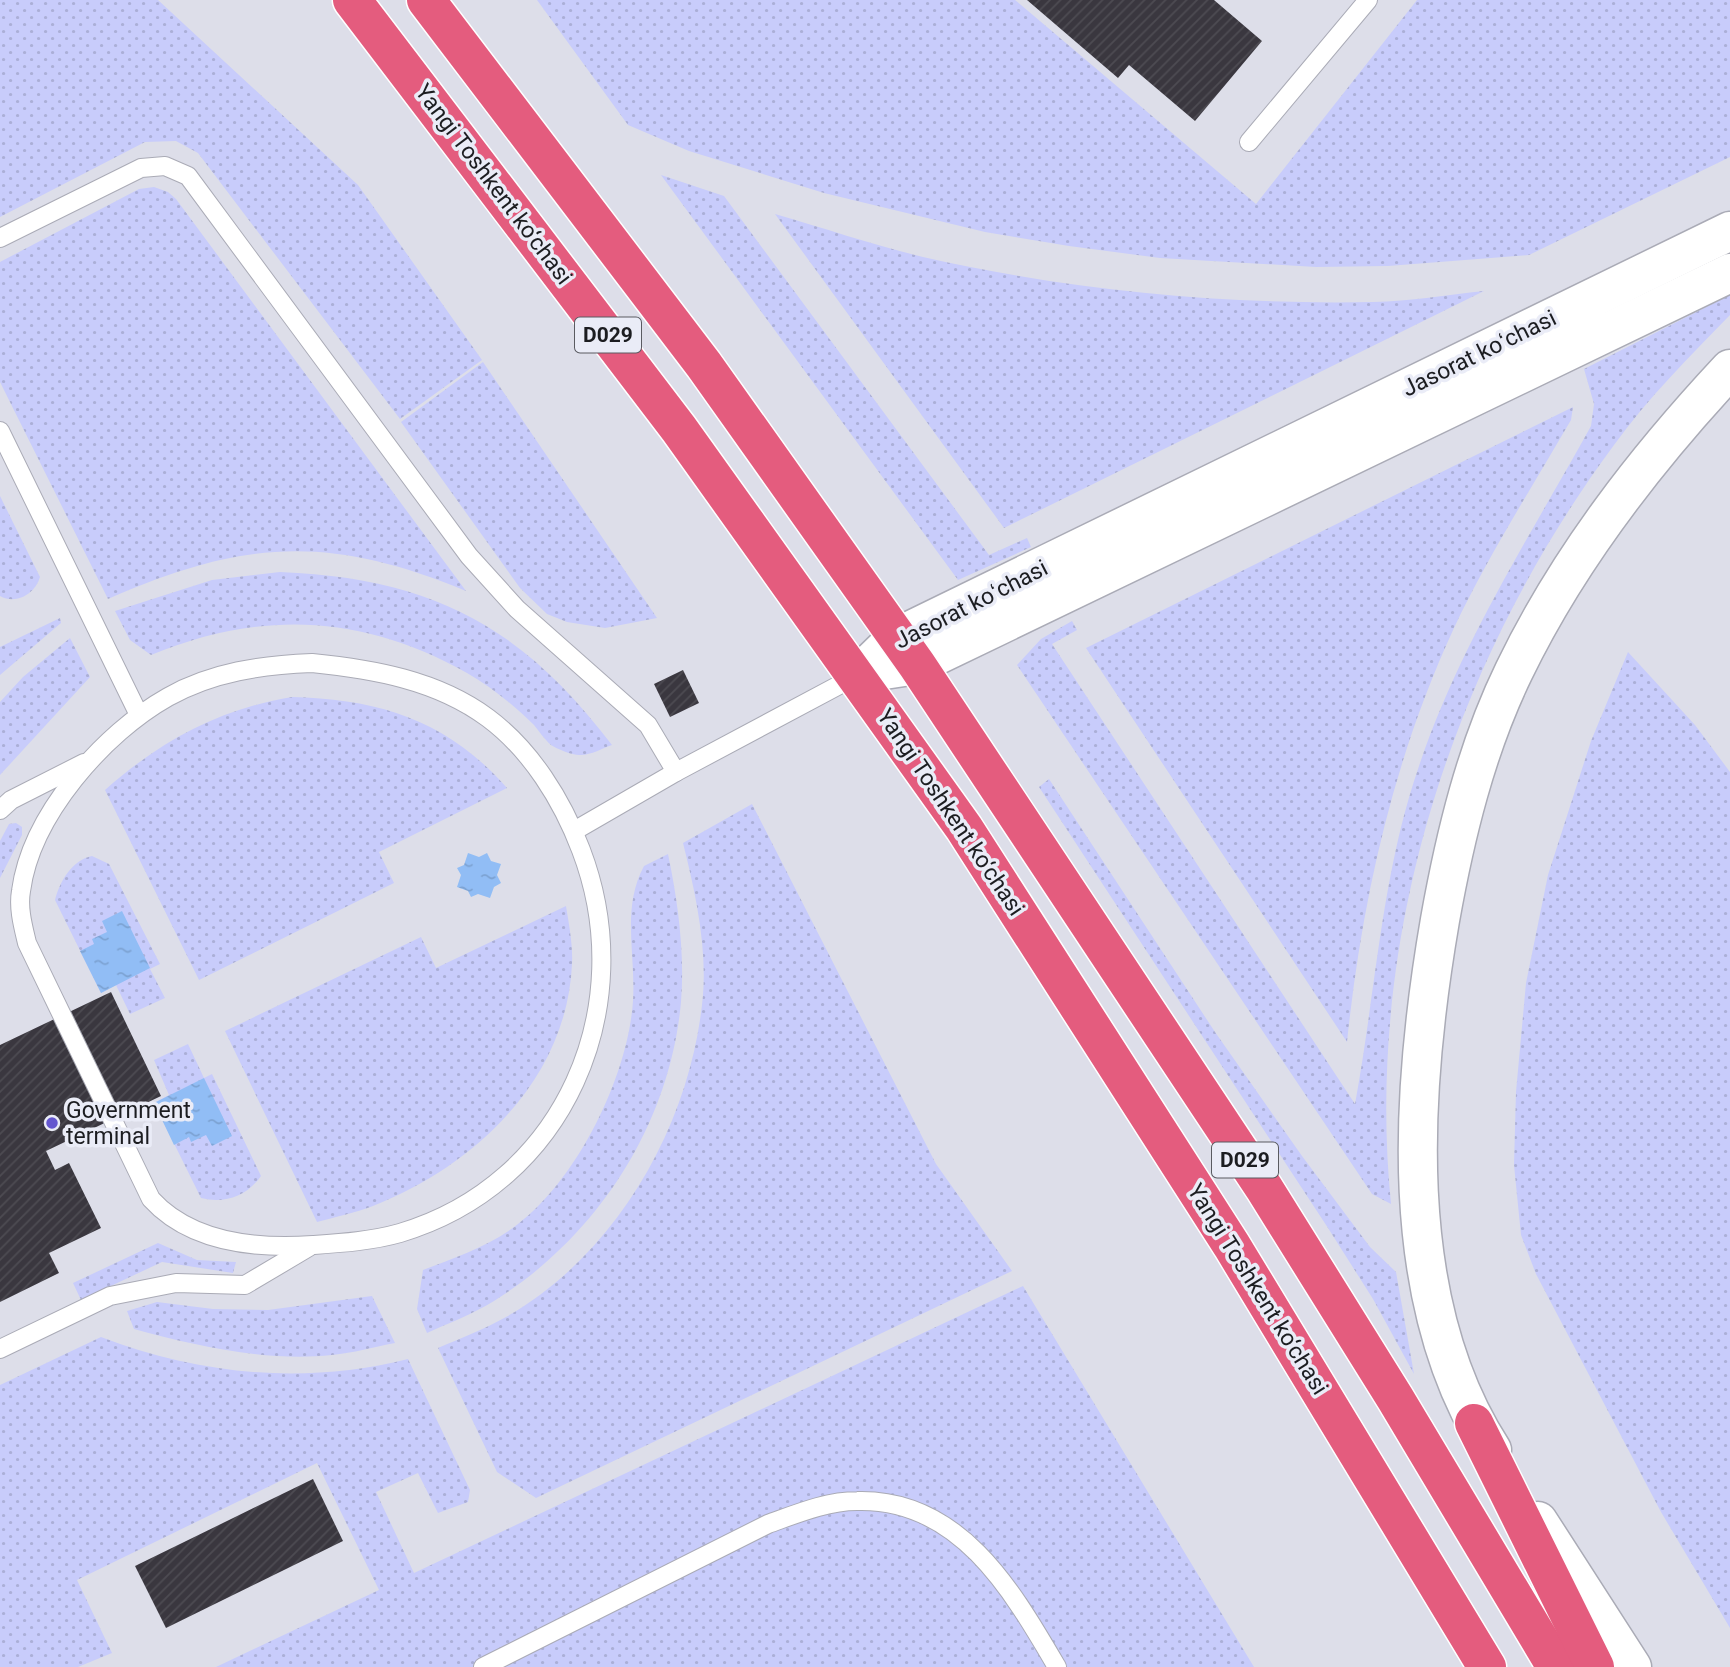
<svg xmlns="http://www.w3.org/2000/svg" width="1730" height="1667" font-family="Roboto,sans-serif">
  <defs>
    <pattern id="grass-dots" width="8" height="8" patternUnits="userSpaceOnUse" patternTransform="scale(1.75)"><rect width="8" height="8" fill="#c8ccfb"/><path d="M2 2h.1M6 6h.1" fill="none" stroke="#abafd7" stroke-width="1.8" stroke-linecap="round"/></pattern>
    <pattern id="water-ripples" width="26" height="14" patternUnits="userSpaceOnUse" patternTransform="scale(1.75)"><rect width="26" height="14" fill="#91bdf5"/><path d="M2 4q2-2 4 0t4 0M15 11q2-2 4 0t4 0" fill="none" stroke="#7ca2d2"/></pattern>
    <pattern id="building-hatch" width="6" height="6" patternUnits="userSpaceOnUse" patternTransform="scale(1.75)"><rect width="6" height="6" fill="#3a373f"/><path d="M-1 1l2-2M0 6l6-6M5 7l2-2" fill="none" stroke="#4d4b52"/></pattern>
  </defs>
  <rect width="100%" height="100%" fill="#dddee9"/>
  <g fill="url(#grass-dots)">
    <polygon points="0,0 158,0 358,185 482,360 400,419 198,153 176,141 145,142 0,217"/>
    <polygon points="537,0 1015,0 1256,204 1417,0 1730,0 1730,157 1529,255 1388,266 1316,267 1160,258 1069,246 985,232 824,193 689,151 628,125"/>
    <polygon points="661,175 724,196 989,555 1027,538 1031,547 958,580"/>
    <path d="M154 187 168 192 176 199 466 591C328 534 243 540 108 599L0 382V262L139 189Z"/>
    <path d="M775 214C824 228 873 245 923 257 1069 290 1223 305 1373 302 1410 301 1447 295 1484 291L1004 528Z"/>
    <path d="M1730 295V315C1689 357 1648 398 1614 445 1454 661 1364 935 1391 1204L1372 1194 1017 665 1041 639 1072 621 1077 630 1052 644 1355 1104C1376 991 1381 876 1419 766 1460 644 1529 538 1591 426L1594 404 1584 369Z"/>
    <polygon points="483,362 657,618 605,628 567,622 547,614 520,588 401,422"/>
    <path d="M1573 407 1571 420C1531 489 1488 556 1454 628 1393 760 1362 899 1347 1042L1086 648Z"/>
    <path d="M0 496 40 577C35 594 16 605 0 596Z"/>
    <path d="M280 572C430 578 521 625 612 745 603 748 591 755 581 755 574 756 557 749 551 745 545 740 539 731 534 725 514 705 491 687 467 673 362 614 261 610 151 655L130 640 115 611 212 580Z"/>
    <polygon points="60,618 61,623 0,675 0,647"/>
    <polygon points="70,638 90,677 0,775 0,702 23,677"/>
    <polygon points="1628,652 1695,725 1730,772 1730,1628 1661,1512 1536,1274 1521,1235 1514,1165 1516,1092 1526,983 1548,875 1591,741"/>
    <path d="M292 697C380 699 448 721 507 788L379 852 394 883 199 980 105 790C159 742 219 709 292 697Z"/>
    <polygon points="1049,779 1215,1032 1302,1156 1370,1247 1396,1272 1414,1374 1373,1299 1328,1228 1039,787"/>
    <path d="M752 804 936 1164 1012 1271 536 1498 497 1472 438 1348C461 1338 485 1329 506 1317 619 1253 692 1121 703 995 707 945 695 891 683 843Z"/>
    <polygon points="16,823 22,827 22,835 0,878 0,841 9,824"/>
    <path d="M668 854C678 902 685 953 681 1002 670 1124 598 1236 494 1301 473 1314 449 1323 427 1333L417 1309 423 1270C456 1257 490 1246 518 1224 578 1178 628 1076 633 1001 636 954 621 909 644 866Z"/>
    <path d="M92 856 109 864 160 964 150 969 165 998 130 1014 116 985 101 993 55 900C60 881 72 860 92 856Z"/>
    <path d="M566 906C569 925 573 945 572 964 567 1079 475 1166 373 1206 355 1213 335 1217 317 1222L225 1031 421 937 436 968Z"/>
    <path d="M188 1044 204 1078 212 1074 261 1176C247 1196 225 1204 201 1198L154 1103 169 1095 154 1060Z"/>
    <polygon points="158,1243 197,1260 236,1262 233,1273 162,1262 81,1300 73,1283"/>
    <path d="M1023 1286 1254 1667H216L379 1590 317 1463 77 1580 112 1653 78 1667H0V1385L101 1337C201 1375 304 1385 408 1359L470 1490 468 1502 438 1513 418 1473 376 1492 414 1573Z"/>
    <path d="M372 1296 395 1343C374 1347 353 1353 332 1355 267 1362 196 1346 134 1329L127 1311 157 1302 213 1309 268 1310Z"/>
  </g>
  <g fill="url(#water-ripples)">
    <polygon points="468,853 479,857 487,853 491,861 501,864 497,875 501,883 494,887 490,898 478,894 471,897 468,891 457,887 461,875 457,868 464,865"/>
    <polygon points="122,911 150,968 101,993 80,951 94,944 92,939 107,932 102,921"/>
    <polygon points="204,1078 232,1136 212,1146 206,1135 191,1142 189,1137 174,1145 154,1103"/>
  </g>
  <g fill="url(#building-hatch)">
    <polygon points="1027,0 1214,0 1262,41 1195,121 1129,65 1118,78"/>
    <polygon points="683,670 699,703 670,717 654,684"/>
    <polygon points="111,992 161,1096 46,1151 55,1170 69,1163 101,1228 49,1253 59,1273 0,1302 0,1045"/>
    <polygon points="313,1479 343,1541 166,1628 135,1566"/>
  </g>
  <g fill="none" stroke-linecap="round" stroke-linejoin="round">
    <defs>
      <g id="lane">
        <polyline points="1249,142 1368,0"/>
        <polyline points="0,238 141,168 165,166 188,176 469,556 517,609 648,725 676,772"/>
        <polyline points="0,431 139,715"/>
        <path d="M312 663C372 669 437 680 488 718 531 750 562 800 581 850 641 1007 565 1184 400 1233 372 1241 342 1243 313 1245 256 1249 191 1243 151 1199L27 943C23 926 18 908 21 891 31 815 104 733 168 697 212 672 262 665 312 663Z"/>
        <polyline points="0,810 11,800 84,763"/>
        <polyline points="574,831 676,772 858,675"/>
        <polyline points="0,1349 110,1296 176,1283 245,1285 309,1247"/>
        <path d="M483 1667 768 1524C796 1514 827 1501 857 1501 959 1498 1012 1590 1057 1667"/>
      </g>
      <g id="secondary">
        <polyline points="884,670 917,665 1730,273"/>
        <polyline points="858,675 897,637 1730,231"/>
        <path d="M1492 1450C1395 1300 1411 1088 1440 920 1455 836 1476 749 1514 671 1568 559 1645 460 1730 369"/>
        <polyline points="1538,1521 1632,1667"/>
      </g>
      <g id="highway">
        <polyline points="352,0 679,429 964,828 1232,1246 1487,1667"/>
        <polyline points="426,0 704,365 917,665 1264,1188 1395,1398 1556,1667"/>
        <polyline points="1474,1423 1595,1667"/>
      </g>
    </defs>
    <use href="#lane" stroke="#aaabb6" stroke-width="20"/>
    <use href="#secondary" stroke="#aaabb6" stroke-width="41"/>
    <use href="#highway" stroke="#fff" stroke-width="41"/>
    <use href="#lane" stroke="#fff" stroke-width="18"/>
    <use href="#secondary" stroke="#fff" stroke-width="38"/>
    <use href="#highway" stroke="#e45c7e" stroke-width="38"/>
  </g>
  <circle fill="#6456cf" stroke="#eaecf7" stroke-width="2.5" cx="52" cy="1123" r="7"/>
  <g text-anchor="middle" stroke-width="7" stroke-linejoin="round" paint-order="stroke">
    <g fill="#eaecf7" stroke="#5a5b61" stroke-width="2">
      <rect x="575" y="317.5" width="66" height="35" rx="5"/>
      <rect x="1212" y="1142.5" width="66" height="35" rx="5"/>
    </g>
    <g font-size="21" font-weight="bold" fill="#1c1d21">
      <text x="608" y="342">D029</text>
      <text x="1245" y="1167">D029</text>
    </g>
    <g font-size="23" fill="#1c1d21" stroke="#eaecf7">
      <text transform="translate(494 184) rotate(53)" y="8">Yangi Toshkent ko‘chasi</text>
      <text transform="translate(1479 353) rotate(-26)" y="8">Jasorat koʻchasi</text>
      <text transform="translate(971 604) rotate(-27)" y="8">Jasorat koʻchasi</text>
      <text transform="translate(951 812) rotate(56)" y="8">Yangi Toshkent ko‘chasi</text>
      <text transform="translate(1258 1289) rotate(58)" y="8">Yangi Toshkent ko‘chasi</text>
    </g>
    <g font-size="23" fill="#1c1d21" stroke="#eaecf7" text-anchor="start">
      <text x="66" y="1118">Government<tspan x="66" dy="26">terminal</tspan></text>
    </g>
  </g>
</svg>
